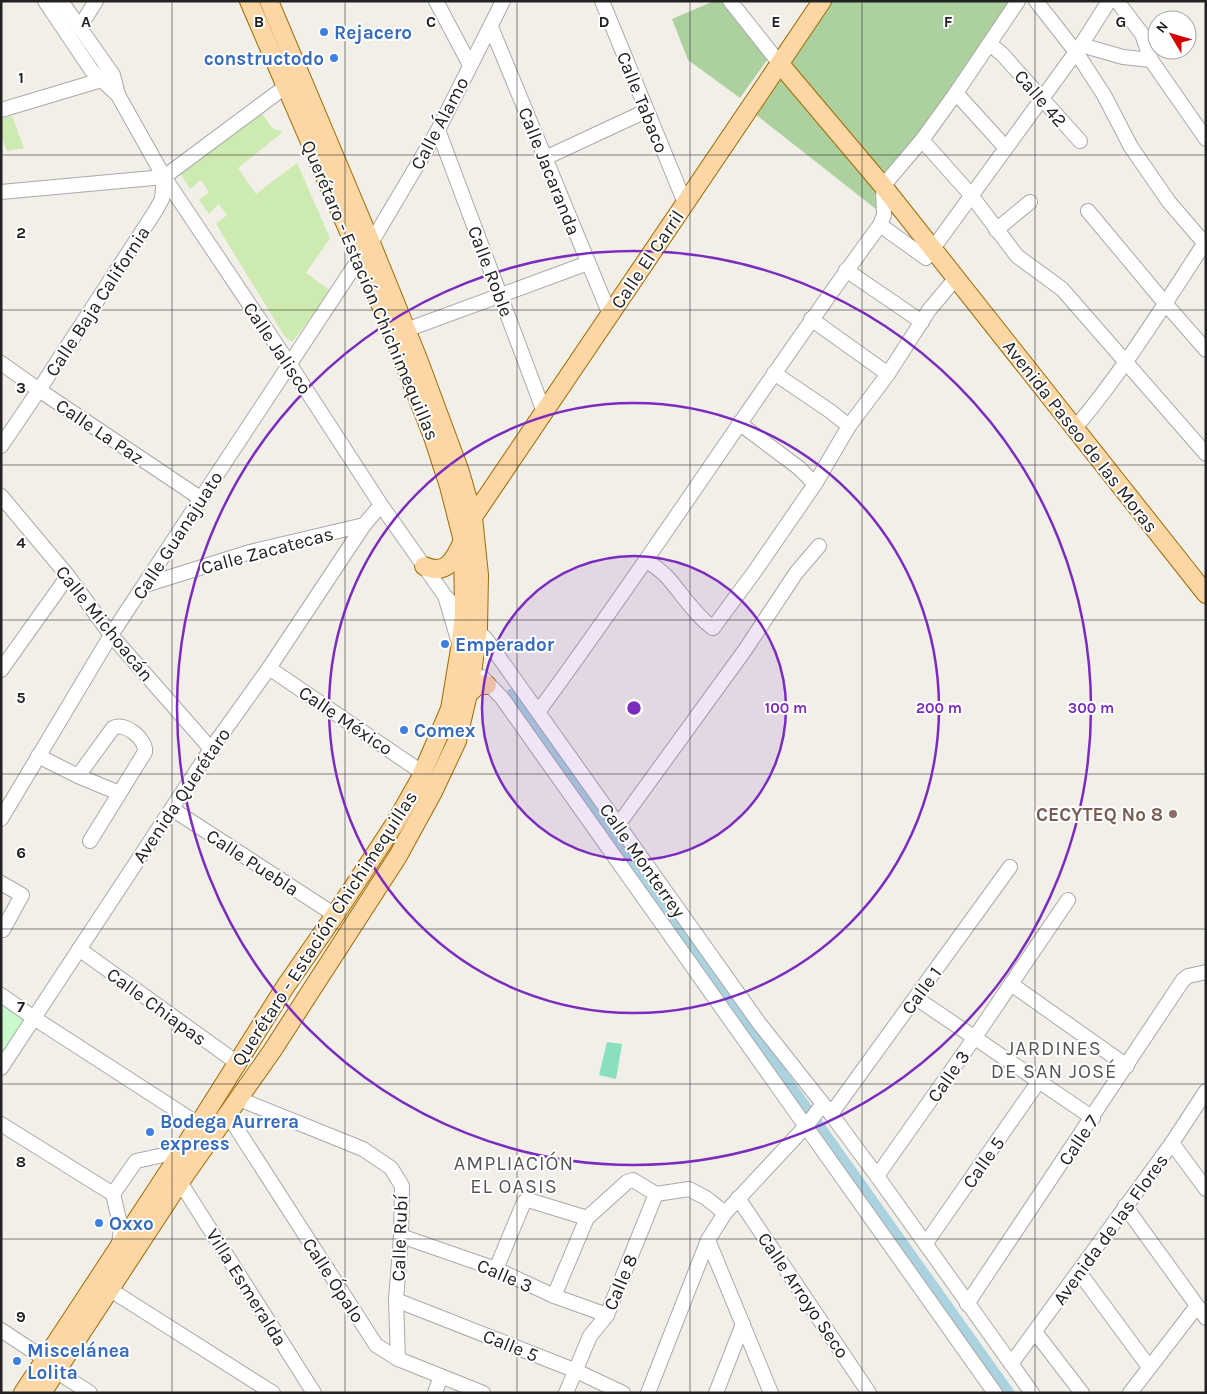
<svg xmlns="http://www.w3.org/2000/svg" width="1207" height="1394" font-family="Karla,sans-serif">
  <rect width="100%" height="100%" fill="#f2efe9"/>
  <g fill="#cdebb0">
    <polygon points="261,112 272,128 283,132 238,168 256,194 297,163 330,238 306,273 331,291 292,342 285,337 216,224 227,215 219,204 209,214 199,200 209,192 201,180 190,189 178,170"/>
    <polygon points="12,116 24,148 7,151 1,136 1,119"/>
  </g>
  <g fill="#add19e">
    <polygon points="714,1 723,1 767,60 740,98 688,60 672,19"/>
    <polygon points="823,1 1017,1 884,187 783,62"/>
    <polygon points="778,68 881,194 881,213 750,110"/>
  </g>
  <polygon fill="#c8facc" points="1,996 32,1018 1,1065"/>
  <polygon fill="#88e0be" points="607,1042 622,1044 616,1079 599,1075"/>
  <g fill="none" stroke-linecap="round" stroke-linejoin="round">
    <polyline stroke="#aad3df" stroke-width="11" points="512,694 1009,1393"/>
    <defs>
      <g id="minor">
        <polyline points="45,1 92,71 118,95"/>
        <polyline points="61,1 113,75 118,95 164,177 290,365 381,505 445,596 486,639 759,1023 831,1114 877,1176 1032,1393"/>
        <polyline points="436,1 470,65"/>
        <polyline points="602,1 685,203"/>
        <polyline points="730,1 780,64"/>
        <polyline points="1036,1 1076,52 1104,95 1131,147 1169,202 1206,245"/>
        <polyline points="1117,1 1142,34 1151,60 1206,139"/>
        <polyline points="491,27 610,315"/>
        <polyline points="79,28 96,1"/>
        <polyline points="990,44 1002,54 1080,141"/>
        <polyline points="1081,45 1123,57 1151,60"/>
        <polyline points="956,93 1005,147"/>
        <polyline points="1,110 108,78"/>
        <polyline points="438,130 544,412"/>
        <polyline points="922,140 971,195 1017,256 1062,289 1206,454"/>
        <polyline points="545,158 646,111"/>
        <polyline points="164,177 285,87"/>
        <polyline points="1,192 164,177"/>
        <polyline points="1088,211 1164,302 1206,350"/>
        <polyline points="880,225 926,258 1081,45 1109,1"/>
        <polyline points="996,230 1030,202"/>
        <polyline points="371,243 438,130 503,1"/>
        <polyline points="846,270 922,322"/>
        <polyline points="811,319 888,374"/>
        <polyline points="406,330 588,263"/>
        <polyline points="1,363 39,390 200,498"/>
        <polyline points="774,373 830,411 849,426"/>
        <polyline points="739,423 799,468 815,484"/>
        <path d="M1075 428C1124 370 1164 305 1206 241"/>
        <polyline points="1,446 39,390 156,210 162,199 164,177"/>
        <polyline points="1,496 68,576 111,635 211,749"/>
        <path d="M646 560C654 566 662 571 668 578 682 594 695 615 713 628L755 571 815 484 849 426 888 374 929 310 956 278"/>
        <polyline points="145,585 250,552 364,525 381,505"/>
        <polyline points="446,599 459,643"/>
        <polyline points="269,668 423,773"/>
        <polyline points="1,670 68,576"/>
        <polyline points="482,677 502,698 995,1393"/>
        <path d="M538 712C656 552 762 385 880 225L884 215 883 186 922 140 956 93 1018 1"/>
        <polyline points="38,756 78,776 119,793"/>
        <path d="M78 776 113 728C125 721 147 740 145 752L90 841"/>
        <polyline points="172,809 335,915"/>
        <polyline points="1,819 111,635 361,256"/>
        <polyline points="618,825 745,650 796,573 819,546"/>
        <polyline points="1,883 22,895 3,930"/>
        <polyline points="79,949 236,1062"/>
        <polyline points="1011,984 1127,1066"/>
        <polyline points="1,995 34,1018 198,1124"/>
        <polyline points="916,998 1093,1118"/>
        <polyline points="1,1068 211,749 269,668 364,525"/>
        <polyline points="239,1099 363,1149 391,1168 402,1186 401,1236 396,1300 398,1359"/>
        <polyline points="831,1114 1010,867"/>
        <polyline points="228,1115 376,1345 398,1359 483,1393"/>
        <polyline points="1,1124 113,1194 121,1228 119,1245"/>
        <polyline points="1172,1143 1206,1189"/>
        <polyline points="877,1176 975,1037 1068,900"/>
        <polyline points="180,1182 314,1393"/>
        <polyline points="113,1194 136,1161 182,1151"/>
        <polyline points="738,1198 869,1393"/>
        <polyline points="1125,1206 1206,1318"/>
        <polyline points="401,1236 496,1269 554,1296 607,1315"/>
        <polyline points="708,1240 771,1393"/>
        <polyline points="926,1243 1039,1081"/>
        <polyline points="496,1269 524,1202 528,1200 587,1218"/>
        <polyline points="1079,1272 1149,1367"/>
        <polyline points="109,1289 273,1393"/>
        <polyline points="554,1296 587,1218 627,1182 633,1180 656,1194 689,1189 706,1198 725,1213"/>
        <polyline points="396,1300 574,1370 623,1393"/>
        <polyline points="967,1304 1183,980 1188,976 1206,972"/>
        <polyline points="1,1330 45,1359"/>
        <polyline points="1035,1332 1082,1393"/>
        <polyline points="1011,1364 1172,1143 1206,1091"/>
        <polyline points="56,1371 90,1393"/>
        <polyline points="435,1393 441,1376"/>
        <polyline points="566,1393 590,1336 607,1315 656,1194"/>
        <polyline points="648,1393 708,1240 725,1213 806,1126 823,1104"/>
        <polyline points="716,1393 743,1324"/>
        <polyline points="1130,1393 1197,1306"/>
      </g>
      <g id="major">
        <polyline points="780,64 883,186 1206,594"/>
        <polyline points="473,517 822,1"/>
        <path d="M424 566C447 576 454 560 463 541"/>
        <polyline points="468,694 479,684 487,685"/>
        <polyline points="23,1393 182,1151 285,987 335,915 394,825 419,781 450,709 460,649 464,615 463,541 449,486 432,434 385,315 249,1"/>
        <polyline points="42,1393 180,1182 272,1051 398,856 433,792 457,741 468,694 473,666 478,629 479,575 473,517 460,472 418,359 371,243 269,1"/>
      </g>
    </defs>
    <use href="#minor" stroke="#a9a9a9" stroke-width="16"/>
    <use href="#major" stroke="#a06b00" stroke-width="20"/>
    <use href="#minor" stroke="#fff" stroke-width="14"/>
    <use href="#major" stroke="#fcd6a4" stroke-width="18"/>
  </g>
  <path fill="none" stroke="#222" stroke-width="1" stroke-opacity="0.55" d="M172 1V1393M345 1V1393M517 1V1393M690 1V1393M862 1V1393M1035 1V1393M1 155H1206M1 310H1206M1 465H1206M1 620H1206M1 774H1206M1 929H1206M1 1084H1206M1 1239H1206"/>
  <circle cx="634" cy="708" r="152" fill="#7b2cbf" fill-opacity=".12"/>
  <g fill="none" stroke="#7b2cbf" stroke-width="2.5">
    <circle cx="634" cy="708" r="152"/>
    <circle cx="634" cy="708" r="305"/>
    <circle cx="634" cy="708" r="457"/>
  </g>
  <g fill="#3f7fe0" stroke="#fff" stroke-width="2">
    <circle cx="324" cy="32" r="5"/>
    <circle cx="334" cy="58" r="5"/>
    <circle cx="445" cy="644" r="5"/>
    <circle cx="404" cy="730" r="5"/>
    <circle cx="150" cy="1132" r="5"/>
    <circle cx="99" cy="1223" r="5"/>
    <circle cx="17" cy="1361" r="5"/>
  </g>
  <circle fill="#8d6e63" stroke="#fff" stroke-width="2" cx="1173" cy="814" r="5"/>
  <g text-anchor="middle" stroke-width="4" stroke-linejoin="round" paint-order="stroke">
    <g font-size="19" font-weight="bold" fill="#366cbe" stroke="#fff" text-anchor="start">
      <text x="334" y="39">Rejacero</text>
      <text x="324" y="65" text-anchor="end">constructodo</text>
      <text x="455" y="651">Emperador</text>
      <text x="414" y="737">Comex</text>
      <text x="160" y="1128">Bodega Aurrera<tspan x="160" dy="22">express</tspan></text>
      <text x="109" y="1230">Oxxo</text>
      <text x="27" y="1357">Miscelánea<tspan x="27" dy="22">Lolita</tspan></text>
    </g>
    <g font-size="19" fill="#222" stroke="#fff">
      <text transform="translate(1041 98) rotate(49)" y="7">Calle 42</text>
      <text transform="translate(643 102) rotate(68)" y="7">Calle Tabaco</text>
      <text transform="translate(439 123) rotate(-62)" y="7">Calle Álamo</text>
      <text transform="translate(550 171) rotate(68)" y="7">Calle Jacaranda</text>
      <text transform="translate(647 259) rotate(-56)" y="7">Calle El Carril</text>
      <text transform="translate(491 271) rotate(69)" y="7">Calle Roble</text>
      <text transform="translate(371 290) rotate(67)" y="7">Querétaro - Estación Chichimequillas</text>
      <text transform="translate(97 301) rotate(-57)" y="7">Calle Baja California</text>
      <text transform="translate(278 348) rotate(56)" y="7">Calle Jalisco</text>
      <text transform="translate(100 431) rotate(34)" y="7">Calle La Paz</text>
      <text transform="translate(1081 436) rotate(52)" y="7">Avenida Paseo de las Moras</text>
      <text transform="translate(177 535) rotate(-57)" y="7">Calle Guanajuato</text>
      <text transform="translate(267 550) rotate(-15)" y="7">Calle Zacatecas</text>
      <text transform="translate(105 623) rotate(51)" y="7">Calle Michoacán</text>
      <text transform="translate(346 720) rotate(34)" y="7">Calle México</text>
      <text transform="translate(181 795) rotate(-56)" y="7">Avenida Querétaro</text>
      <text transform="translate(643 860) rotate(55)" y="7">Calle Monterrey</text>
      <text transform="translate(253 862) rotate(33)" y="7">Calle Puebla</text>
      <text transform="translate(324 928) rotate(-57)" y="7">Querétaro - Estación Chichimequillas</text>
      <text transform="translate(921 990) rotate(-54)" y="7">Calle 1</text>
      <text transform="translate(157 1006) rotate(36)" y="7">Calle Chiapas</text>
      <text transform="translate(948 1076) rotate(-55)" y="7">Calle 3</text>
      <text transform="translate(1078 1140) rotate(-56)" y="7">Calle 7</text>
      <text transform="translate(983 1162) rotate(-55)" y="7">Calle 5</text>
      <text transform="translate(1110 1229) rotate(-54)" y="7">Avenida de las Flores</text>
      <text transform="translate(399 1238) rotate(-88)" y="7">Calle Rubí</text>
      <text transform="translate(505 1275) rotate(23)" y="7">Calle 3</text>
      <text transform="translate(334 1280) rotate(57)" y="7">Calle Ópalo</text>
      <text transform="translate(620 1282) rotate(-67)" y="7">Calle 8</text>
      <text transform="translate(247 1287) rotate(58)" y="7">Villa Esmeralda</text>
      <text transform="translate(804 1295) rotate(56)" y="7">Calle Arroyo Seco</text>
      <text transform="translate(511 1345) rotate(22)" y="7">Calle 5</text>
    </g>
    <g font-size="19" font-weight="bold" fill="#785e54" stroke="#fff" text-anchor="end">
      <text x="1163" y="821">CECYTEQ No 8</text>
    </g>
    <g font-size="20" letter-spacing="1" fill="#555" stroke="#fff">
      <text x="1054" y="1055">JARDINES<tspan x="1054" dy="23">DE SAN JOSÉ</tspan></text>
      <text x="514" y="1170">AMPLIACIÓN<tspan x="514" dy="23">EL OASIS</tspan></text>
    </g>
  </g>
  <g font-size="16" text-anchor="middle" font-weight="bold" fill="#222" stroke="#fff" stroke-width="4" stroke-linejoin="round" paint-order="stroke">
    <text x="86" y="27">A</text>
    <text x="259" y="27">B</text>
    <text x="431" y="27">C</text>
    <text x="604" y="27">D</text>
    <text x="776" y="27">E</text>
    <text x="948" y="27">F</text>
    <text x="1121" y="27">G</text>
    <text x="21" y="83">1</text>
    <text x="21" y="238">2</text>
    <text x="21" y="393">3</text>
    <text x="21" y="548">4</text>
    <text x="21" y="703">5</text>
    <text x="21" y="858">6</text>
    <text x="21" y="1012">7</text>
    <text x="21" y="1167">8</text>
    <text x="21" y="1322">9</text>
  </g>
  <circle cx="634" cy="708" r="8" fill="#7b2cbf" stroke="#fff" stroke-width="2.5"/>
  <g font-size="15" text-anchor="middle" font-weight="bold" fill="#7b2cbf" stroke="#fff" stroke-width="4" stroke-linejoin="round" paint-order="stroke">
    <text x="786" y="713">100 m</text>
    <text x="939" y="713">200 m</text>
    <text x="1091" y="713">300 m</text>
  </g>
  <rect width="1207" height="1394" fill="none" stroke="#222222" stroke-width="5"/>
  <g transform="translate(1172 35) rotate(308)"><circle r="24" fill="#ffffff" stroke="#a7a7a7"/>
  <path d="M0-4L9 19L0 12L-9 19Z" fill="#d40000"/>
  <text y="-8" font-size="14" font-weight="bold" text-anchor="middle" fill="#222222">N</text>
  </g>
</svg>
